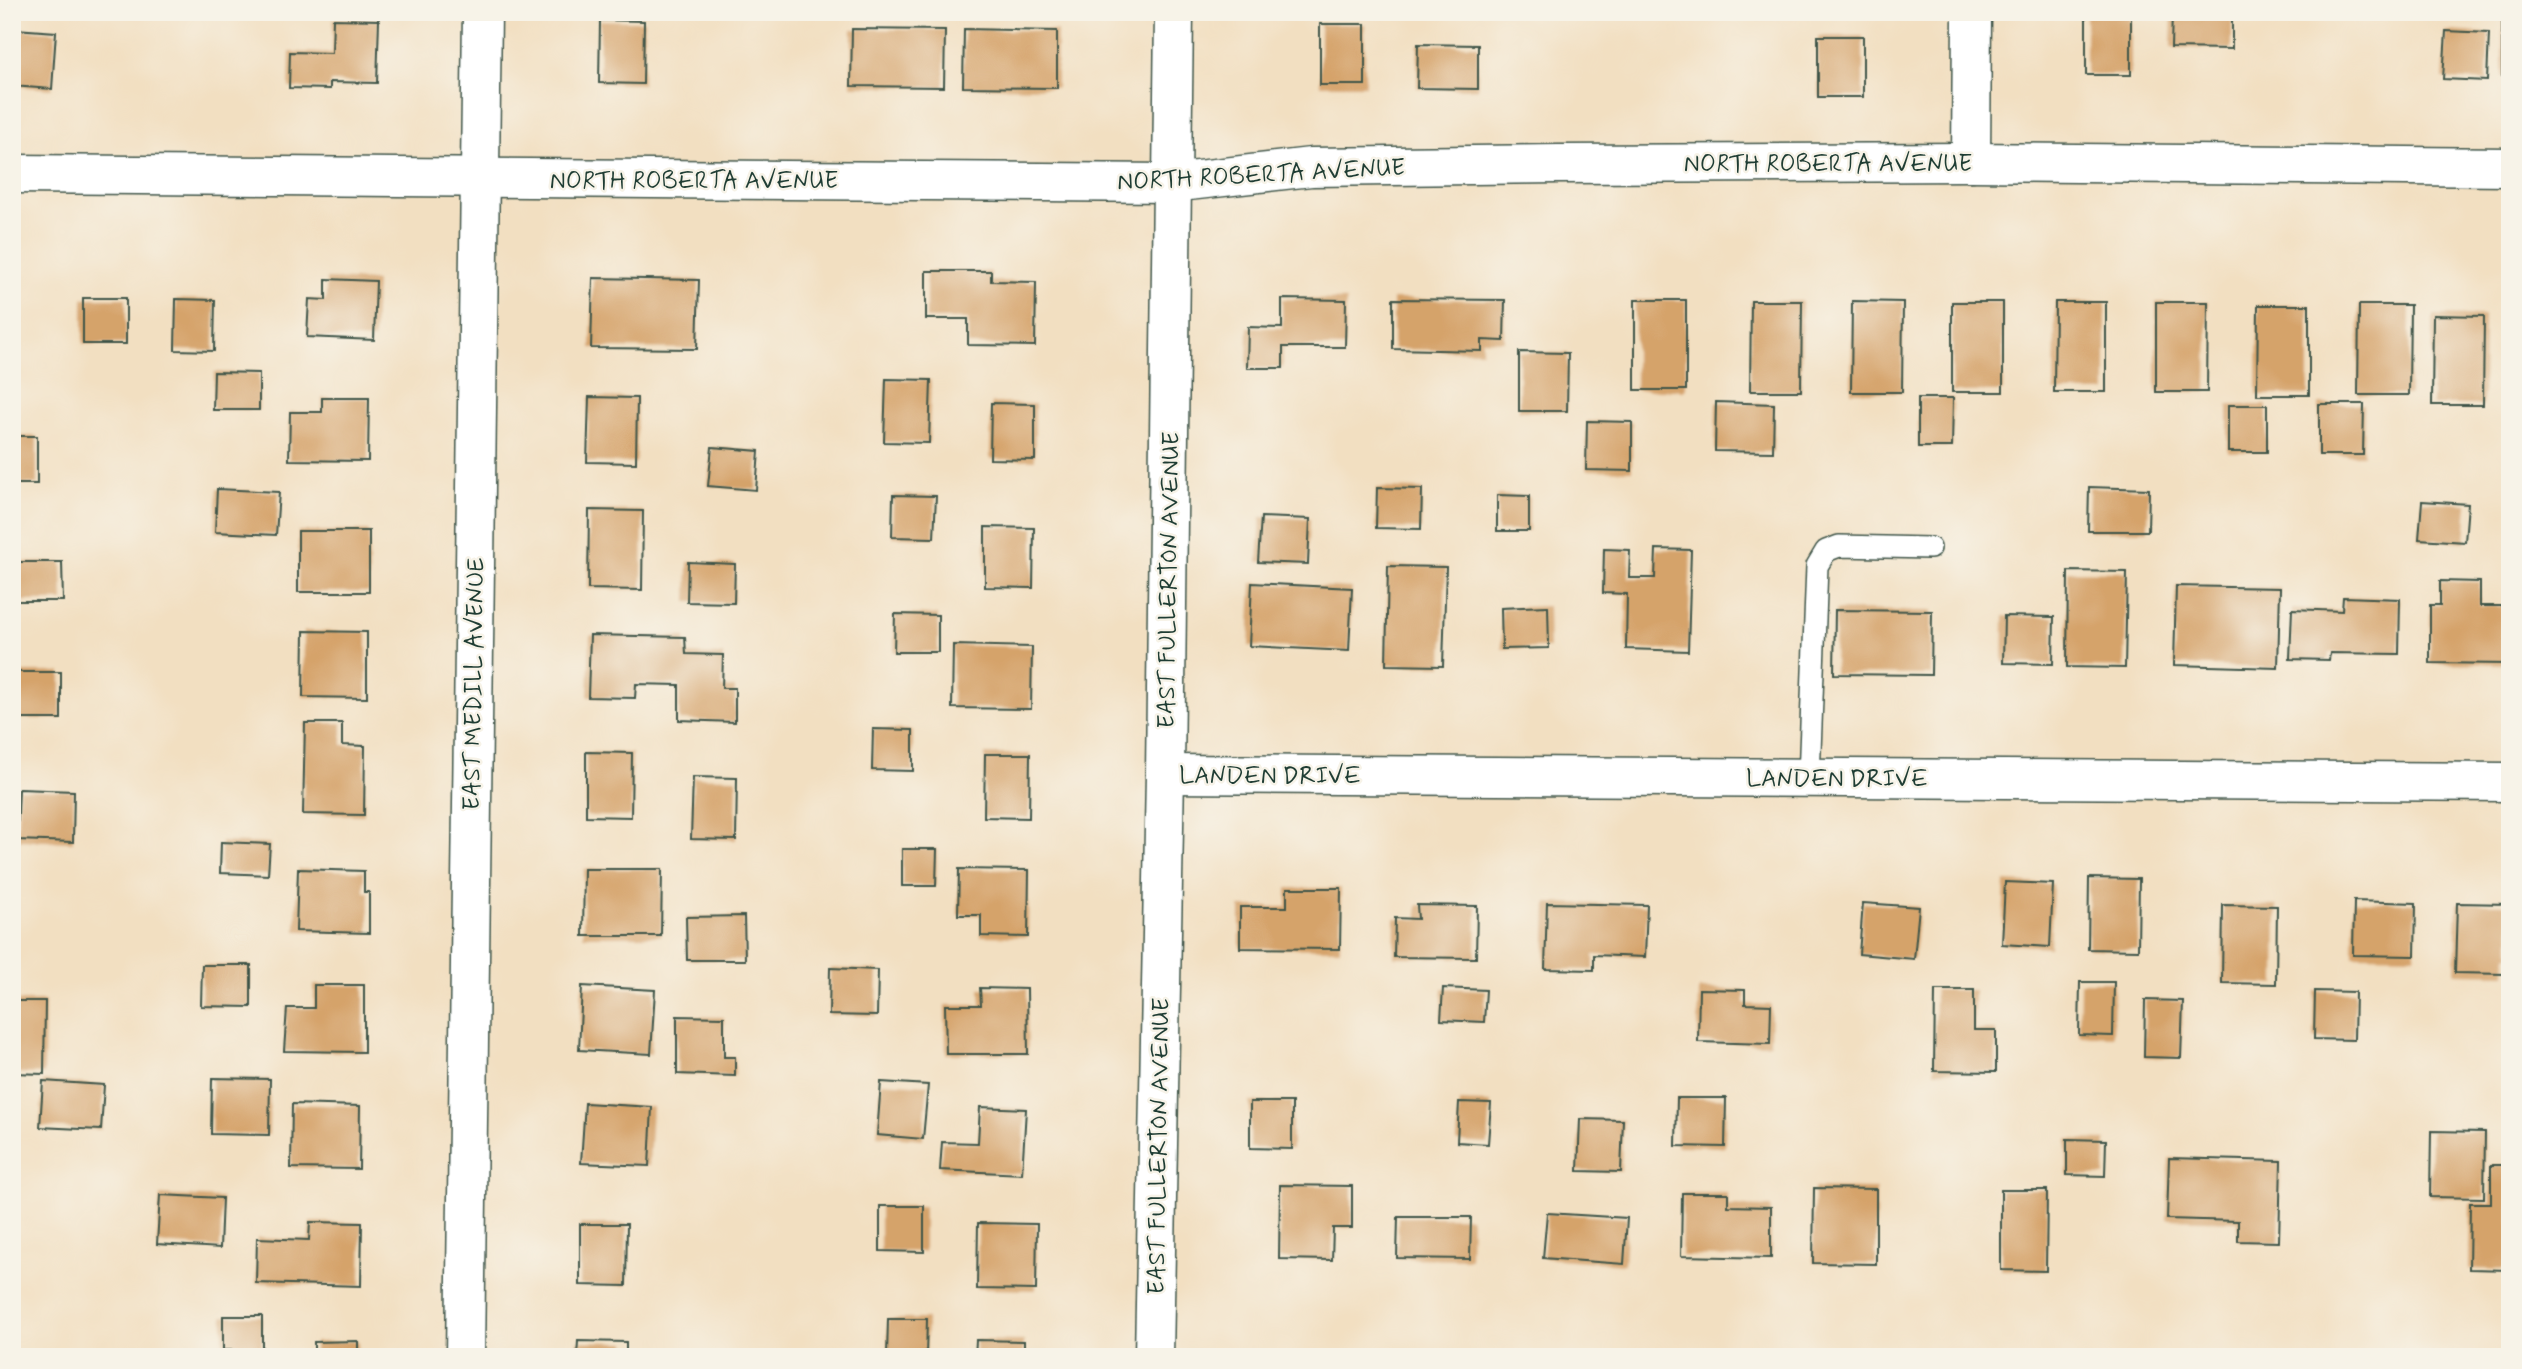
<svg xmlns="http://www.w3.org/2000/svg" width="2522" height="1369" font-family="Mynerve,sans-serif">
  <rect width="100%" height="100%" fill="#f7f3e8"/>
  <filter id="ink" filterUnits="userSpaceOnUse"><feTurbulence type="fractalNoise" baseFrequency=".0143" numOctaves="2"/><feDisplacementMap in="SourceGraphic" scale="14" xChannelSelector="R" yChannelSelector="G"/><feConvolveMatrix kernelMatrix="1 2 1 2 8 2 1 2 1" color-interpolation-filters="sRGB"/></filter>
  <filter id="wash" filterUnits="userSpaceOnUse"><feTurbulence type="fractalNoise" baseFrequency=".00686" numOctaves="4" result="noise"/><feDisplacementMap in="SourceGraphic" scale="28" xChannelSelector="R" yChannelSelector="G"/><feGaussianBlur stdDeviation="1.57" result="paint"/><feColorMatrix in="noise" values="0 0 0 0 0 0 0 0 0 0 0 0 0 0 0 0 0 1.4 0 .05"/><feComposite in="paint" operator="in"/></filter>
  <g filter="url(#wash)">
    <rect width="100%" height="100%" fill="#f2dfc1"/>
    <g id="blocks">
      <g fill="#d5a36a">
        <polygon points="12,12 16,12 15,29 56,32 52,89 12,86"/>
        <polygon points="2172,12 2232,12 2232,49 2171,48"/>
        <rect x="2086" y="14" width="45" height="61"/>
        <rect x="2502" y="15" width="8" height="61"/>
        <polygon points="333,19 379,20 377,83 330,82 330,89 289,88 290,52 332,53"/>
        <polygon points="600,20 644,21 643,84 599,83"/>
        <rect x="1320" y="24" width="45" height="61"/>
        <polygon points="852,29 945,30 944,87 851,86"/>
        <polygon points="964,29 1057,31 1057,88 963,87"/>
        <polygon points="2446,31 2489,33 2487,81 2443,79"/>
        <rect x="1818" y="36" width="45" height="61"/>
        <polygon points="1418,44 1478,45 1478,89 1417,88"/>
        <polygon points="926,271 991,271 991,281 1036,282 1035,346 968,345 968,319 926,319"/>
        <polygon points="593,278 699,280 697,349 591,348"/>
        <polygon points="326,279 376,281 374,340 307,337 309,299 326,300"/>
        <polygon points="12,287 16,287 15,351 12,351"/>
        <rect x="83" y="298" width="43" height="46"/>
        <polygon points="176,299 215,300 214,351 175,350"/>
        <polygon points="1282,299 1346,300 1345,347 1283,347 1283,368 1247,368 1248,327 1282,328"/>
        <polygon points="1393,299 1505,300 1504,341 1482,340 1482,351 1393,349"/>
        <rect x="1635" y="300" width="51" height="90"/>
        <polygon points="1751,301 1802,301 1801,391 1750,391"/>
        <polygon points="1852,301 1903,302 1902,392 1851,392"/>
        <rect x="1952" y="302" width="51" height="90"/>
        <polygon points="2055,302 2106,302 2106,392 2054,392"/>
        <polygon points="2156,302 2208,302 2207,392 2156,392"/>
        <polygon points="2258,305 2309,305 2309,395 2257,395"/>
        <polygon points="2359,305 2410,305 2409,395 2358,395"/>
        <polygon points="2433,315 2484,316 2483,405 2432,405"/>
        <polygon points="1519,352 1568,353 1567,411 1519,411"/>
        <polygon points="214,372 259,373 259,410 213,410"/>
        <polygon points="886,379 931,380 929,443 884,442"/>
        <polygon points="589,397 637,398 636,463 587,462"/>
        <polygon points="322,398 369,398 368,461 289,460 290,412 322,412"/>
        <polygon points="1918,398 1953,398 1952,447 1918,447"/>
        <polygon points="1716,402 1774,404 1773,452 1715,451"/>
        <polygon points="991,403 1035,404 1035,460 990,459"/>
        <polygon points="2319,404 2364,404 2363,455 2319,455"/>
        <rect x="2228" y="405" width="39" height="47"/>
        <polygon points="1587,421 1632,422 1632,471 1586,470"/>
        <rect x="12" y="436" width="25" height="48"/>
        <polygon points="712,447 759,451 756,490 708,486"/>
        <polygon points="2089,487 2149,489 2148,531 2088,531"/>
        <polygon points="1377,488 1422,489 1421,529 1376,528"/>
        <polygon points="217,489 279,492 276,535 215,532"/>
        <polygon points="893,495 936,496 934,538 892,537"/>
        <polygon points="1497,495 1529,496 1529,531 1497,531"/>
        <polygon points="2422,501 2468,504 2465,542 2419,539"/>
        <polygon points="589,510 643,511 642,590 588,589"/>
        <polygon points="1261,517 1310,519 1308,564 1258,562"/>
        <polygon points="985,527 1034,528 1033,588 985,587"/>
        <rect x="298" y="531" width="71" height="61"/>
        <polygon points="1604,549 1630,550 1629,578 1655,578 1656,549 1691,550 1688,651 1626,649 1627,594 1603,593"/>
        <polygon points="14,562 62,562 63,601 15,601"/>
        <polygon points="688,562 735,564 734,603 687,602"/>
        <polygon points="1388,566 1446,567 1443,666 1386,665"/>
        <polygon points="2068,571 2127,572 2125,668 2067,667"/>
        <polygon points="2440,581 2480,582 2480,606 2510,606 2510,664 2430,663 2430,605 2440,605"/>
        <polygon points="1252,583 1352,588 1349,651 1249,646"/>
        <polygon points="2176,586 2280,588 2278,668 2174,665"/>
        <polygon points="2343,597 2400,599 2399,654 2330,653 2329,660 2290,659 2292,609 2342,611"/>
        <polygon points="1548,606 1549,648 1502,649 1501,608"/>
        <polygon points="1835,610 1932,611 1931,675 1834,674"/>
        <polygon points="895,614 938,615 938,652 894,652"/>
        <polygon points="2004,616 2054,617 2053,664 2003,663"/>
        <polygon points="304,631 367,632 367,698 303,697"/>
        <polygon points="590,635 685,637 686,654 723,655 722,688 735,688 735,722 679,720 679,685 636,684 635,698 588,697"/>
        <polygon points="953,645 1032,647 1031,709 952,708"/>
        <rect x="16" y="672" width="45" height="47"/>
        <polygon points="305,723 342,723 342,745 365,746 364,815 303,814"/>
        <polygon points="873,729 913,730 913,771 872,770"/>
        <polygon points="586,752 632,753 631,817 586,816"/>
        <polygon points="985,754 1030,754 1029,818 984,817"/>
        <polygon points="693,777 737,778 736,840 691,839"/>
        <polygon points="19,789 74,791 73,842 17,840"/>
        <polygon points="221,842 270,844 268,875 220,873"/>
        <polygon points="902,849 937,849 936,886 902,886"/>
        <polygon points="298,869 364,871 364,892 369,892 369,933 296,931"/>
        <polygon points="584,869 662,869 661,936 583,936"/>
        <polygon points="959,869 1029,870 1028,937 981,936 981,915 958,915"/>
        <polygon points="2089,878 2139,879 2138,950 2088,949"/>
        <polygon points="2005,882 2053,884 2050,947 2002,944"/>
        <polygon points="1287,888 1341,888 1340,949 1240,948 1240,907 1287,907"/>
        <polygon points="2354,901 2416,903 2415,956 2353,955"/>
        <polygon points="1547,903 1647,905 1645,957 1594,955 1594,970 1545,969"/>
        <polygon points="1863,903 1919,907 1914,959 1859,954"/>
        <polygon points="2457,903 2510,904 2510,956 2507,956 2506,974 2455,973"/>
        <polygon points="1417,905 1477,906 1476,958 1394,957 1395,918 1418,919"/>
        <polygon points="2223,905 2277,906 2276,984 2222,983"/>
        <polygon points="744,916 745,960 687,960 686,917"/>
        <polygon points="202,965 251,965 251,1007 201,1006"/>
        <polygon points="830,968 878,970 877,1016 829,1015"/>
        <polygon points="2080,982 2114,982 2113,1036 2079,1035"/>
        <polygon points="314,985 364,985 364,1052 284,1051 287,1008 314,1008"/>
        <polygon points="582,986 655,990 651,1054 579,1050"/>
        <polygon points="980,988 1027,989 1028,1054 946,1054 945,1005 981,1005"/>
        <polygon points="1443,988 1486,990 1484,1022 1441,1020"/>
        <polygon points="1699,989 1745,990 1745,1004 1771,1005 1770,1044 1698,1042"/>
        <polygon points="1935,990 1974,990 1974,1030 1996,1030 1996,1072 1934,1071"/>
        <polygon points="2315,991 2355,992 2354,1040 2314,1039"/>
        <polygon points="2145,1000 2183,1001 2181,1058 2144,1057"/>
        <polygon points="12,1001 45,1001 44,1074 12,1073"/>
        <polygon points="677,1016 724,1017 724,1057 735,1057 735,1076 677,1074"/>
        <polygon points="212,1078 270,1079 269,1135 211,1134"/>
        <polygon points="43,1081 104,1085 101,1130 40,1127"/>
        <polygon points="881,1082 928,1085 923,1139 877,1135"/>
        <polygon points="1677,1098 1726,1098 1725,1147 1676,1146"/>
        <polygon points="1250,1102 1292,1102 1292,1149 1250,1148"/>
        <polygon points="1459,1102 1491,1103 1488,1144 1457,1142"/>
        <polygon points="585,1103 652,1107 649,1166 581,1163"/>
        <polygon points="292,1104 360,1106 359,1169 291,1168"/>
        <polygon points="980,1107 1026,1109 1022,1174 940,1170 942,1142 978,1143"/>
        <polygon points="1580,1119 1623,1120 1621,1172 1578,1171"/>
        <polygon points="2431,1131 2485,1132 2484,1198 2430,1197"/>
        <polygon points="2067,1139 2106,1140 2105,1176 2067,1175"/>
        <polygon points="2169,1158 2281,1161 2279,1242 2238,1241 2238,1221 2167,1219"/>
        <polygon points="2491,1165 2510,1165 2510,1270 2469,1269 2470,1203 2491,1203"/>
        <polygon points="1280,1185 1352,1186 1352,1228 1333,1228 1332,1260 1279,1259"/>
        <polygon points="1814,1188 1876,1189 1876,1264 1813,1263"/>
        <polygon points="2001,1190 2047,1190 2046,1271 2001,1270"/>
        <polygon points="1682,1193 1728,1193 1728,1206 1771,1207 1771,1258 1681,1256"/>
        <polygon points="160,1195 222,1198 220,1248 157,1244"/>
        <polygon points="880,1206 924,1206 924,1252 880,1251"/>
        <polygon points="1547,1213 1627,1218 1624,1264 1543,1258"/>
        <polygon points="1398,1217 1471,1217 1470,1259 1397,1258"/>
        <polygon points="310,1222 362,1223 361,1286 256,1283 257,1238 309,1240"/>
        <polygon points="978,1223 1037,1224 1036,1290 977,1289"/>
        <polygon points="580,1224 627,1224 626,1286 580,1285"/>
        <polygon points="223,1316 262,1316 262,1351 223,1350"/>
        <polygon points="888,1319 927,1319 926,1357 887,1357"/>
        <polygon points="976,1340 1024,1341 1024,1357 975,1357"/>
        <polygon points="358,1341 358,1357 314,1357 314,1342"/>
        <polygon points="578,1341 626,1342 626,1357 577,1357"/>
      </g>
    </g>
  </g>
  <g filter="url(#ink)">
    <use href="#blocks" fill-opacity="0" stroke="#3f5549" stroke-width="2"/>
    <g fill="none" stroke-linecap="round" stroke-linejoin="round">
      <defs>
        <polyline id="service" points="1809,778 1817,566 1826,551 1839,546 1930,548"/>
        <g id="minor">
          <polyline points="1971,162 1972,12"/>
          <polyline points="12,174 1171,183 1311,167 1559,164 1971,162 2510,167"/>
          <polyline points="1165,774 2510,782"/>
          <polyline points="465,1357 482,12"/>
          <polyline points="1154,1357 1165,774 1174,12"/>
        </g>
      </defs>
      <use href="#service" stroke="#3f5549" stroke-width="24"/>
      <use href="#minor" stroke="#3f5549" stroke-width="41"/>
      <use href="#service" stroke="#fff" stroke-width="21"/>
      <use href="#minor" stroke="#fff" stroke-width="38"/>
    </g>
  </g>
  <g text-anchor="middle" stroke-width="5" stroke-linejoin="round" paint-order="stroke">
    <g font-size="24" fill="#1f3d34" stroke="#f7f3e8">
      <text x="1828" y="171">NORTH ROBERTA AVENUE</text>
      <text transform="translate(1261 174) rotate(-3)" y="8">NORTH ROBERTA AVENUE</text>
      <text x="694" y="188">NORTH ROBERTA AVENUE</text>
      <text transform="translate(1168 580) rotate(-89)" y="8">EAST FULLERTON AVENUE</text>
      <text transform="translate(473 684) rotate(-89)" y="8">EAST MEDILL AVENUE</text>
      <text x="1270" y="783">LANDEN DRIVE</text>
      <text x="1837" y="786">LANDEN DRIVE</text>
      <text transform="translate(1158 1146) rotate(-89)" y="8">EAST FULLERTON AVENUE</text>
    </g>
  </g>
  <rect width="2522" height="1369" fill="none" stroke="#f7f3e8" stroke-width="42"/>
</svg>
